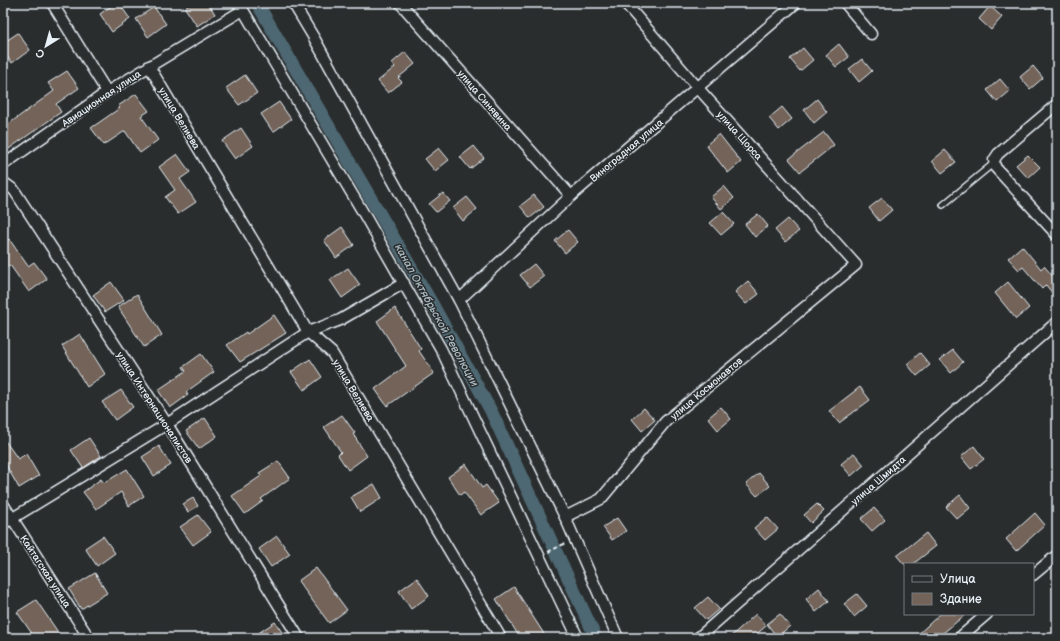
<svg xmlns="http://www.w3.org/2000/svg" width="1060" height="641" font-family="'Balsamiq Sans',sans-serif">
  <rect width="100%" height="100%" fill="#2a2d2e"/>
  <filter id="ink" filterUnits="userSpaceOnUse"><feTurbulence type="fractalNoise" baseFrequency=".025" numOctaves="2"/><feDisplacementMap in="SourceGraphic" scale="8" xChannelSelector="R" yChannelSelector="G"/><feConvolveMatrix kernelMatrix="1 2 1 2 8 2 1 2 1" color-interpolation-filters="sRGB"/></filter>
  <g filter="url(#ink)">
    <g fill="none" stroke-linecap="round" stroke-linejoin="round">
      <polyline stroke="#4e6772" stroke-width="13" points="257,3 434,307 491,411 596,638"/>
    </g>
    <g fill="#736359" stroke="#e8f1f8">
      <polygon points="115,3 119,3 130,19 112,32 100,14"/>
      <polygon points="192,3 208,3 215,14 197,26 185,8"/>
      <polygon points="990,6 1002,17 991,30 979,19"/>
      <polygon points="154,7 166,24 148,37 136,19"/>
      <polygon points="18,33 30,50 12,63 3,51 3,43"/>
      <polygon points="839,44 849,57 836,67 826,55"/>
      <polygon points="803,48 813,60 800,71 790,59"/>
      <polygon points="405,52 415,64 398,78 402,82 388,93 378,81 395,67 392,63"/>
      <polygon points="862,59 872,71 859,82 849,69"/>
      <polygon points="1033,66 1043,78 1030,89 1020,77"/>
      <polygon points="67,71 79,88 56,104 61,112 3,153 3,128 54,91 48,83"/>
      <polygon points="245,75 257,93 239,105 226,88"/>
      <polygon points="1000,79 1010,91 997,102 987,90"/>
      <polygon points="136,94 149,111 141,116 158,140 140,153 125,131 104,145 91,128 120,108 118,106"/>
      <polygon points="817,99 827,112 814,123 804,110"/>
      <polygon points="279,102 291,119 273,132 261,114"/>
      <polygon points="782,107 792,119 779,130 769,118"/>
      <polygon points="241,128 253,146 235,159 222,141"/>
      <polygon points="824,132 834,145 800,172 789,159"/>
      <polygon points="719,134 741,162 728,173 706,145"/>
      <polygon points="474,146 484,158 470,169 460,157"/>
      <polygon points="439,148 449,160 435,171 425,159"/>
      <polygon points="945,150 956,162 942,173 932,161"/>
      <polygon points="177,154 190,172 180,179 196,202 178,214 165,197 175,190 159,167"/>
      <polygon points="1028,155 1040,167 1028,178 1016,165"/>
      <polygon points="724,186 734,198 721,209 711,197"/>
      <polygon points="443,193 450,201 436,212 429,204"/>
      <polygon points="534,195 544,207 530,218 520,206"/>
      <polygon points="467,197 477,209 463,221 453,208"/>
      <polygon points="882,198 892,210 879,221 869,208"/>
      <polygon points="723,212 734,224 721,235 710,223"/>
      <polygon points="758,214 768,226 755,237 745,224"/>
      <polygon points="788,219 799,231 785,242 775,230"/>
      <polygon points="342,227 354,245 336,258 324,240"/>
      <polygon points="568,230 578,242 565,253 555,241"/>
      <polygon points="9,239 28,266 34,262 47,279 29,292 10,265 3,270 3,244"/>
      <polygon points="1022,246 1041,269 1044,266 1057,281 1057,299 1046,285 1042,289 1023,267 1019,270 1008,258"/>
      <polygon points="534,264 544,276 530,287 520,275"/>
      <polygon points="348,268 360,285 342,298 330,280"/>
      <polygon points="748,281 759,294 746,304 735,292"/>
      <polygon points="111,282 124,300 105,312 93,295"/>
      <polygon points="1008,282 1029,308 1016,319 995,293"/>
      <polygon points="137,294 162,335 144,347 118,307"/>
      <polygon points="395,308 421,349 419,351 434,373 387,406 375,389 406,366 377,321"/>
      <polygon points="274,315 286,333 240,362 227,345 246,332 247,334"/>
      <polygon points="80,334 105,374 87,387 62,346"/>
      <polygon points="953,350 963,362 951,373 940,360"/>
      <polygon points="920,353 930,365 917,376 907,364"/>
      <polygon points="201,354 214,372 186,392 188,395 170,408 158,390 186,371 183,367"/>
      <polygon points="310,359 322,377 304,390 291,372"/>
      <polygon points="860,387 870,400 839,423 829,411"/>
      <polygon points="121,390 133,407 115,420 102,402"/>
      <polygon points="721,407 731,419 718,430 708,418"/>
      <polygon points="644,408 655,420 642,431 632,419"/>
      <polygon points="342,415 355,433 353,434 367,456 348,470 338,455 341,452 324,427"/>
      <polygon points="205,418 217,436 199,449 186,431"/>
      <polygon points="3,438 18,459 26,454 39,476 19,488 3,460"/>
      <polygon points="89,438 101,456 83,468 71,450"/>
      <polygon points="159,446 171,465 154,476 142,457"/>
      <polygon points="974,446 984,459 971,469 961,457"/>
      <polygon points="854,453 864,465 851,476 841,464"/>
      <polygon points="278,461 290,478 261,499 263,501 245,514 232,496 261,476 259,473"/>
      <polygon points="466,464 482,488 486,485 499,503 481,515 464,492 460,495 448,477"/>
      <polygon points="127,469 144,496 129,506 121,492 96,509 83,492 101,479 104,483"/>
      <polygon points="759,473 770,486 757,496 746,484"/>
      <polygon points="374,484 382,498 360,512 351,497"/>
      <polygon points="960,495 970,508 957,519 946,507"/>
      <polygon points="193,498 198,506 188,512 183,504"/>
      <polygon points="817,504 824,511 811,523 804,515"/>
      <polygon points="874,508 885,520 872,531 861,519"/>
      <polygon points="1035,513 1045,525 1016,551 1006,539"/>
      <polygon points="198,515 211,532 193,545 180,527"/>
      <polygon points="767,517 778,529 765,540 754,528"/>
      <polygon points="617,518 626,531 612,540 603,527"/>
      <polygon points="926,533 936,546 913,564 904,564 897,556"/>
      <polygon points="103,536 115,553 97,566 85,548"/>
      <polygon points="277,536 290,554 271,567 259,549"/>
      <polygon points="316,568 347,610 329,623 298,581"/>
      <polygon points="95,573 107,593 81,609 69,589"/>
      <polygon points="417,578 429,596 411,609 399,591"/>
      <polygon points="514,587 544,634 539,638 520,638 496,599"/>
      <polygon points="819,588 829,601 816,612 806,599"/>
      <polygon points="857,594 867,606 854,617 844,604"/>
      <polygon points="708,597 719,609 706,620 695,608"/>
      <polygon points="36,600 62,638 35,638 17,612"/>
      <polygon points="756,614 766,626 752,638 729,638"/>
      <polygon points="780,614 790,626 777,637 767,624"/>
      <polygon points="940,614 966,614 937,638 914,638"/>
      <polygon points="275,622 286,638 251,638"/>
    </g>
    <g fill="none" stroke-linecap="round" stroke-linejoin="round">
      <defs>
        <polyline id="lane" points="943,205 994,163"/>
        <g id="street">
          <polyline points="52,3 107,92"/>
          <polyline points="293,3 314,38 459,300 565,517 618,638"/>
          <polyline points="400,3 571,196"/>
          <polyline points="845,3 871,34"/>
          <polyline points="243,10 361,209 441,349 578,638"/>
          <polyline points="149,66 308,332 332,353 501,638"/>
          <polyline points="1057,104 998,154 994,160 995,167 1057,235"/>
          <polyline points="3,165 107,92 243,10 239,3"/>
          <polyline points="3,182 14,190 167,424 299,638"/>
          <polyline points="459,300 571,196 796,3"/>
          <polyline points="3,504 89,638"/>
          <polyline points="565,517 601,499 666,421 856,265 698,88 625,3"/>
          <polyline points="3,524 167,424 308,332 340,320 404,283"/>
          <polyline points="1033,575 1057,555"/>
          <polyline points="698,638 1057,322"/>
          <polyline points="959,638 987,614"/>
        </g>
      </defs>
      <use href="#lane" stroke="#e8f1f8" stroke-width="8"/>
      <use href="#street" stroke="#e8f1f8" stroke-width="13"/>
      <polyline stroke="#e8f1f8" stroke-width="2" stroke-dasharray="4 3" stroke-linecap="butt" points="548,552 566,543"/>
      <use href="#lane" stroke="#2a2d2e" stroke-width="5"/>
      <use href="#street" stroke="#2a2d2e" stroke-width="10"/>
    </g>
  </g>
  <g text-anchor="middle" stroke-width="3" stroke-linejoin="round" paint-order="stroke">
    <g font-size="10" fill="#e8f1f8" stroke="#2a2d2e">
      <text transform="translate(101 98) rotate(-34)" y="4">Авиационная улица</text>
      <text transform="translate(485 100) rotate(49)" y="4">улица Синявина</text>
      <text transform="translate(180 118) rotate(59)" y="4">улица Велиева</text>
      <text transform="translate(740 135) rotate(48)" y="4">улица Щорса</text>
      <text transform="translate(626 150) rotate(-40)" y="4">Виноградная улица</text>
      <text transform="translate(706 388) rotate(-40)" y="4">улица Космонавтов</text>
      <text transform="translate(354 390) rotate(59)" y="4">улица Велиева</text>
      <text transform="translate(155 407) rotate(57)" y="4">улица Интернационалистов</text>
      <text transform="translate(878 480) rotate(-41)" y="4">улица Шмидта</text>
      <text transform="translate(46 571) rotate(57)" y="4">Кайтагская улица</text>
    </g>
    <g font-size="11" font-style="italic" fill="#aabac2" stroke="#2a2d2e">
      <text transform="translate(437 315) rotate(61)" y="4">канал Октябрьской Революции</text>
    </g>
  </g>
  <rect width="1060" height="641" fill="none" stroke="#2a2d2e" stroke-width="16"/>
  <rect x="8" y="8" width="1044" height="625" fill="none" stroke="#e8f1f8" stroke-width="1.5" filter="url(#ink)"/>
  <rect x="904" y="563" width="130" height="52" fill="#2a2d2e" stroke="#767b7f"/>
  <rect x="912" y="576" width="20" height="6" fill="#2a2d2e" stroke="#767b7f"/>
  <text x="940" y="583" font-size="12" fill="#e8f1f8">Улица</text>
  <rect x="912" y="593" width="20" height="12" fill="#736359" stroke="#767b7f"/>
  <text x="940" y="603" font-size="12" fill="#e8f1f8">Здание</text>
  <g transform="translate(46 46) rotate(217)" stroke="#2a2d2e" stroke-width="3" paint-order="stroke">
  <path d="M0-3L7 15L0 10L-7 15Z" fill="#e8f1f8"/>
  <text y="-6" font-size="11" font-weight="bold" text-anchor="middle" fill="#e8f1f8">С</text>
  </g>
</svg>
